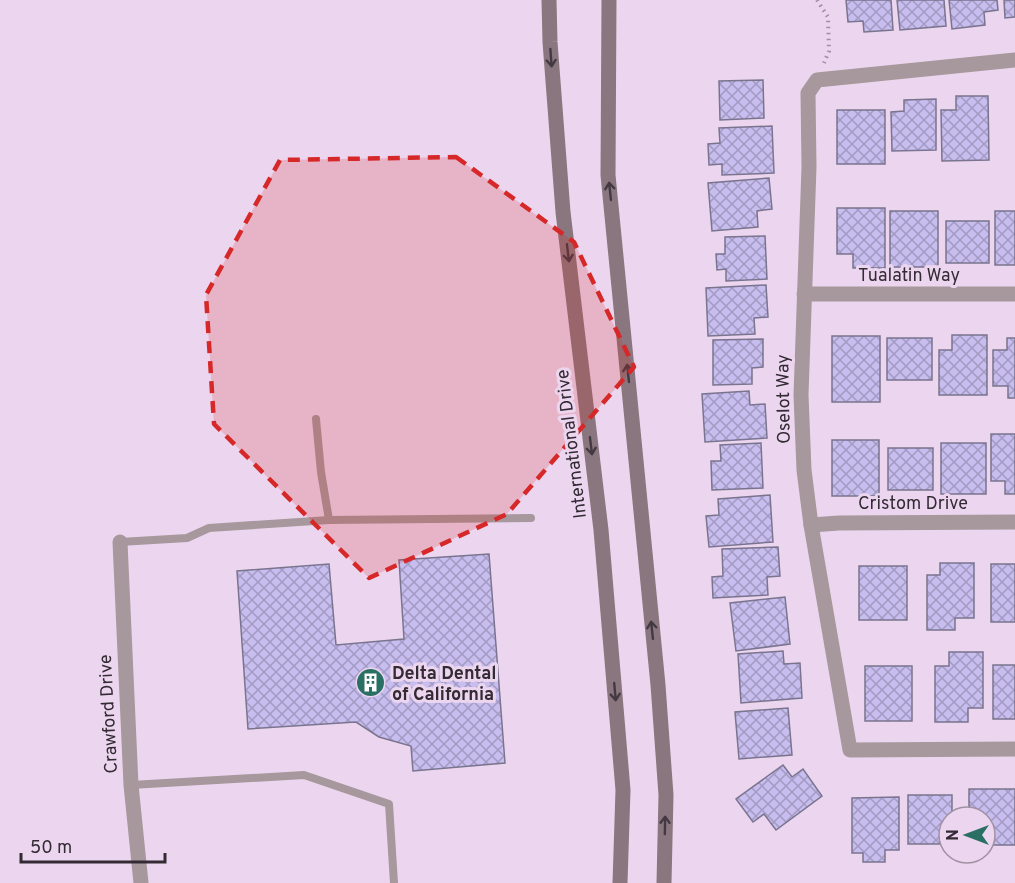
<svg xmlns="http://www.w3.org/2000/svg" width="1015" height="883" font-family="Overpass,sans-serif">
  <defs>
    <pattern id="building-cross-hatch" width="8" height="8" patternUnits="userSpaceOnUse" patternTransform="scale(1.5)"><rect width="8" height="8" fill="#c7bdee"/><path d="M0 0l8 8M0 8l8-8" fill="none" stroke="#a29ac2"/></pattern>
  </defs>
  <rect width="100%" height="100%" fill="#ecd6ef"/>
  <g fill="url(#building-cross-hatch)" stroke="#7a748f" stroke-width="1.5">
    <polygon points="846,0 891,0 893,30 864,32 863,21 848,22"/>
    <polygon points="897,0 944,0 946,26 900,30"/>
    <polygon points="949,0 997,0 998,10 984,12 985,25 952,29"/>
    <polygon points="1004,0 1015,0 1015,17 1005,18"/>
    <polygon points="763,80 764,118 720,120 719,81"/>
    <polygon points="956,96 988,96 989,160 942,161 941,110 956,110"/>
    <polygon points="936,99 936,150 892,151 891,112 904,111 904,100"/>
    <rect x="837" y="110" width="48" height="54"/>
    <polygon points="772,126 774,173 722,175 722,164 709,165 708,144 720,143 719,128"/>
    <polygon points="769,178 772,209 757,211 758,227 712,231 708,183"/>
    <polygon points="837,208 885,208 885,268 853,268 853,254 837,254"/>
    <rect x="890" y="211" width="48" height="56"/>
    <rect x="995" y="211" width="20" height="54"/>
    <rect x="946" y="221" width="43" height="42"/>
    <polygon points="765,236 767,279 726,281 726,269 717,270 716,254 725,254 725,237"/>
    <polygon points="766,285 768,317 754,318 755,334 708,336 706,288"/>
    <polygon points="952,335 987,335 987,395 939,395 939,350 952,350"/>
    <rect x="832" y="336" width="48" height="66"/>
    <rect x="887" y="338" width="45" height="42"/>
    <polygon points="1007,338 1015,338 1015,398 1008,398 1008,386 993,386 993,350 1007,350"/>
    <polygon points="763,339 763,367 752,368 752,384 713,385 713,340"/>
    <polygon points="749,391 750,405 765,404 767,438 705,442 702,394"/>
    <polygon points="991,434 1015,434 1015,494 1005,494 1005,481 991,481"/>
    <rect x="832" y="440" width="47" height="56"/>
    <polygon points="761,443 763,488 712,490 711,461 721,461 720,445"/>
    <rect x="941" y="443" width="45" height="51"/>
    <rect x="888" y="448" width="45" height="42"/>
    <polygon points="770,495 773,542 709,547 706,516 719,515 718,499"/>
    <polygon points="778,547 780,576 767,577 768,595 713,598 712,577 723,576 722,549"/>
    <polygon points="489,554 505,763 413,771 411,746 379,737 356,722 248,729 237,571 329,564 336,645 404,639 399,560"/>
    <polygon points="940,563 974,563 974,618 955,618 955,630 927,630 927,575 940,575"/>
    <rect x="991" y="564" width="24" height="58"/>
    <rect x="859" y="566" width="48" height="54"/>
    <polygon points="785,597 790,644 736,651 730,603"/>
    <polygon points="783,651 784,664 800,663 802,698 741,703 738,654"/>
    <polygon points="949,652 983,652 983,708 968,708 968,722 935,722 935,666 949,666"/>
    <rect x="993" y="665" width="22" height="54"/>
    <rect x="865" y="666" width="47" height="55"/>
    <polygon points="788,708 792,755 739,759 735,712"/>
    <polygon points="783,765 792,777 803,769 822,796 776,830 764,814 753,822 736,799"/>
    <polygon points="969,789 1015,789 1015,845 985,845 985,817 969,817"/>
    <polygon points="908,795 952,795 952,817 949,817 949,836 940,836 940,844 908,844"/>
    <polygon points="899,797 899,850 885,850 885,862 863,862 863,853 852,853 852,798"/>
  </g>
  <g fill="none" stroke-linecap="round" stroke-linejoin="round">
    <polyline stroke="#9e8ea0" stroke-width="4" stroke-dasharray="1.5 4.5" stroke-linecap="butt" points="817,0 828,17 829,51 824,63"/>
    <g stroke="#a6989d" stroke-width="8">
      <polyline points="316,419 321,472 329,520"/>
      <polyline points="120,542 187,538 209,528 329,520 531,518"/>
      <polyline points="131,785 304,775 389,804 394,883"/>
    </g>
    <g stroke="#a6989d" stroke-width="15">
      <polyline points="1015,60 817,80 808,93 809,167 801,395 804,470 811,525 850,750 1015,749"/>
      <polyline points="804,294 1015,294"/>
      <polyline points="811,525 839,523 1015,522"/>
      <polyline points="120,542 131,785 141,883"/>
    </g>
    <g stroke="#8a767e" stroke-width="15">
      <polyline points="549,0 550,42 563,212 601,530 623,790 620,883"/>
      <polyline points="609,0 608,175 658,685 666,795 664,883"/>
    </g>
  </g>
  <defs><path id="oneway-shaft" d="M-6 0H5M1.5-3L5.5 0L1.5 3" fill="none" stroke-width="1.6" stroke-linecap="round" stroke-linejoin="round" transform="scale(1.5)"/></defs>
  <g stroke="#443943">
    <use href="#oneway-shaft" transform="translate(551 58) rotate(86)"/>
    <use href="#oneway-shaft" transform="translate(610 191) rotate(-96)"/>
    <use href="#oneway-shaft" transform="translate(568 253) rotate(83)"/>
    <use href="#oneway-shaft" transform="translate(628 373) rotate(-96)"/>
    <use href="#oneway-shaft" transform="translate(591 446) rotate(83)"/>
    <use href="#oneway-shaft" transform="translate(652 630) rotate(-96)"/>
    <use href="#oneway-shaft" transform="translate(615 692) rotate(85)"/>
    <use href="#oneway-shaft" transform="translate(665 825) rotate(-89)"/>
  </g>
  <path fill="#d62828" fill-opacity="0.2" stroke="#d62828" stroke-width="4.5" stroke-dasharray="12 8" stroke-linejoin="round" d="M456 157 574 242 634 367 507 514 369 578 214 424 206 295 280 160Z"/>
  <defs>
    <symbol id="building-disc" viewBox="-11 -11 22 22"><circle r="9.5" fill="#296f63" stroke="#ecd6ef"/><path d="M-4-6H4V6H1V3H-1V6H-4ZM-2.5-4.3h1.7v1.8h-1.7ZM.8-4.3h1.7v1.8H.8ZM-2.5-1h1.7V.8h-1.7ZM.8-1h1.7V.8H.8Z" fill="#fff"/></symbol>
  </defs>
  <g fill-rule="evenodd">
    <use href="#building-disc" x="354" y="666" width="33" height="33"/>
  </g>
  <g text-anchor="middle" stroke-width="6" stroke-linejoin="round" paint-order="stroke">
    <g font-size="18" fill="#332a34" stroke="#ecd6ef">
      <text x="909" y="281">Tualatin Way</text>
      <text transform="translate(783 399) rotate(-91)" y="6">Oselot Way</text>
      <text transform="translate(571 444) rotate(-97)" y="6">International Drive</text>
      <text x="913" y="509">Cristom Drive</text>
      <text transform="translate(108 714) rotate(-93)" y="6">Crawford Drive</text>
    </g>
    <g font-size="18" font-weight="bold" fill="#332a34" stroke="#ecd6ef" text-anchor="start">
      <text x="392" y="679">Delta Dental<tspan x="392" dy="21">of California</tspan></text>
    </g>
  </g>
  <g transform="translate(967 835) rotate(270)"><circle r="28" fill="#ecd6ef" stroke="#a291a4" stroke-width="1.5"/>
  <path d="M0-4.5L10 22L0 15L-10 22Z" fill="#296f63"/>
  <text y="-9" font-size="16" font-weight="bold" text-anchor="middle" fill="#332a34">N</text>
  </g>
  <path d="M21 853v9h144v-9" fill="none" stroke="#332a34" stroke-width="3"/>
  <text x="30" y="853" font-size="18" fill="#332a34" stroke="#ecd6ef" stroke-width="4.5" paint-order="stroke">50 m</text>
</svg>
